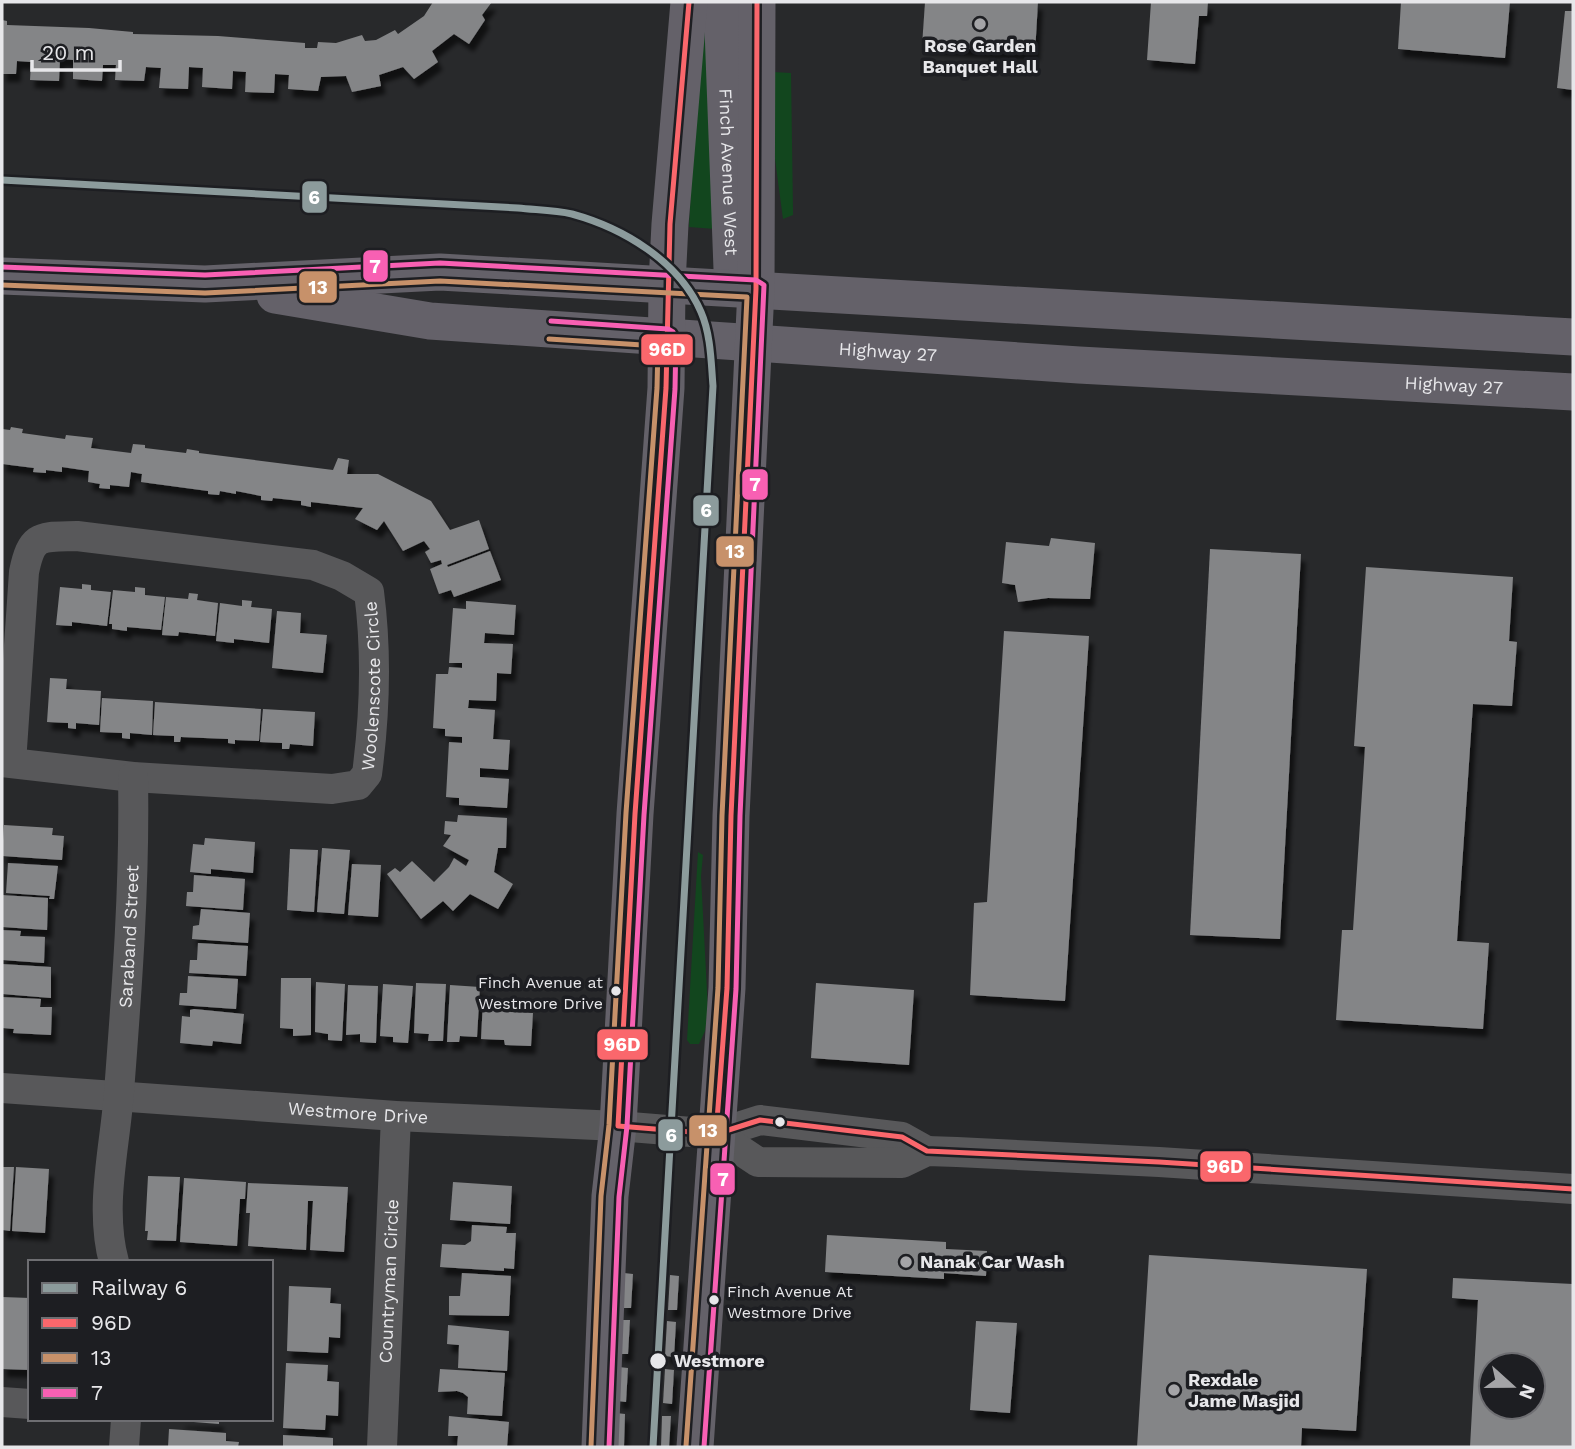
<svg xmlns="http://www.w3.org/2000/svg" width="1575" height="1449" font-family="'Work Sans',sans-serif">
  <defs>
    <filter id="shadow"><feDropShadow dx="4.5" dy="8" stdDeviation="2" flood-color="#0009"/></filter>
  </defs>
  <rect width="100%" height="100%" fill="#28292b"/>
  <g fill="#12461e">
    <polygon points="709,2 715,229 689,227 697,76"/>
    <polygon points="773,72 791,73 793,210 793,215 783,219 775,159"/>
    <polygon points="698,852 703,855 701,876 708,1011 705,1031 699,1044 690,1044 687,1040"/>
  </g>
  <g fill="#848587" fill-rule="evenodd" filter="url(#shadow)">
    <polygon points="433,2 492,2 482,15 485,20 469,44 454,34 432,51 438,62 414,79 403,67 379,75 381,86 352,92 346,76 321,77 318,91 288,89 289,75 275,74 274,93 245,92 246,72 233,71 232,89 202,87 203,68 189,67 188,89 159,88 161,68 146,67 144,81 115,80 116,65 103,65 102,81 73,79 73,60 60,59 59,81 30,80 31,62 17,61 16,74 2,74 2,20 7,21 7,25 89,28 133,32 133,34 218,36 305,43 305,48 317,48 318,42 336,43 362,35 365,41 376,40 395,30 398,34 424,16"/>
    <polygon points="925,2 1038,2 1035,53 922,46"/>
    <polygon points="1151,2 1208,2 1207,16 1199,16 1195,64 1147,60"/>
    <polygon points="1401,2 1510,2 1505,58 1398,49"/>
    <polygon points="1565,11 1573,11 1573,90 1557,88"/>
    <polygon points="11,427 23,429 22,433 65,439 66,435 93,438 91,448 131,453 133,444 145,445 145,448 186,453 187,449 199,451 199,453 333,470 338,458 349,460 347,474 378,474 431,501 450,530 479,520 489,549 447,565 448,567 490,551 501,580 454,597 451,590 439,594 430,569 442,564 441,560 431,563 425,552 430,549 424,541 403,551 384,521 377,530 355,519 363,508 311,502 311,507 301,505 301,501 273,498 272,501 261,500 261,496 236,491 236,494 220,491 219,495 208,494 208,491 141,482 142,474 131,472 129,487 110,485 110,489 99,488 100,484 88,482 89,471 62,467 62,472 46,470 46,473 33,472 34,468 2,464 2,429 10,430"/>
    <polygon points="1051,538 1095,543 1090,599 1048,598 1018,602 1015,585 1002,583 1006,542 1049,546"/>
    <polygon points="1210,549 1301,554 1280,939 1190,935"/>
    <polygon points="1366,567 1513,577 1509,641 1517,642 1512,706 1473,704 1457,941 1489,943 1483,1029 1336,1020 1342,930 1353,930 1365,747 1354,746"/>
    <polygon points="82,584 91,585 91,590 111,592 107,626 72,622 72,626 56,625 60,587 82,589"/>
    <polygon points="135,587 145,588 145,595 165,597 161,630 127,627 127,631 112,629 112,624 109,624 113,590 135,592"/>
    <polygon points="189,593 198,594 197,600 218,603 215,636 179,632 178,636 162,635 166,597 188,599"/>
    <polygon points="242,600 252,601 251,607 272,609 269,643 234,639 234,643 216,641 220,603 242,606"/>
    <polygon points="466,601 516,605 514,635 485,633 484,643 513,644 511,674 497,673 496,701 469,700 468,708 495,710 493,739 510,740 508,770 480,768 480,777 509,779 507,808 459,805 459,798 446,797 449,742 462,743 462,737 445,736 445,729 433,728 436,674 448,674 449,667 462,668 462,663 449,663 453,608 466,609"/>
    <polygon points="277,611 301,613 300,633 327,635 323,673 272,668"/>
    <polygon points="1004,631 1089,636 1065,1001 970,995 974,903 987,902"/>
    <polygon points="50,678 67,679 66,689 101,691 99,725 76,723 76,729 68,728 68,723 47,722"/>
    <polygon points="102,698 153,701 152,735 130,733 130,739 122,738 122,733 100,732"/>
    <polygon points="155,702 261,709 259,741 235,740 235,744 228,743 228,739 181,737 180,742 174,742 174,736 153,735"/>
    <polygon points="263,709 315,712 313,746 290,744 289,749 282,749 282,743 260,742"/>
    <polygon points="458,815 507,818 506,848 498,848 494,872 513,884 498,909 470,894 453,911 443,901 421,919 387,874 395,868 400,872 412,861 434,882 449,867 454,858 466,866 469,860 443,846 451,835 444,834 445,821 457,822"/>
    <polygon points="4,825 53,828 52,835 64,836 62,860 2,856"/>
    <polygon points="205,838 255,842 253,873 211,869 211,874 190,872 193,844 204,845"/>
    <polygon points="322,848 350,850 344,914 317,912"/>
    <polygon points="290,849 318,850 314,912 287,910"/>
    <polygon points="8,863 58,866 54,899 49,899 50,896 6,893"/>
    <polygon points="352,864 381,865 378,917 348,915"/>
    <polygon points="194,875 245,879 243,910 186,906 187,892 193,892"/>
    <polygon points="2,895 48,898 47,930 2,927"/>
    <polygon points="201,909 250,913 248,943 192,939 193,926 199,925"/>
    <polygon points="2,930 21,931 20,936 45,937 44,963 2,960"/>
    <polygon points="198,943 248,946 246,976 189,973 190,960 197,960"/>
    <polygon points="2,964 51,967 51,998 2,994"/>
    <polygon points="188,976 238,979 236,1009 179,1005 180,993 187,993"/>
    <polygon points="281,978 311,978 311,1035 293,1036 293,1029 280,1028"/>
    <polygon points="316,982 345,984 342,1041 328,1040 328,1034 315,1032"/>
    <polygon points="416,983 446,984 443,1041 428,1041 429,1034 414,1033"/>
    <polygon points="816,983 914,990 909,1065 811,1058"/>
    <polygon points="383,984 413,986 408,1043 393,1042 393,1037 380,1036"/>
    <polygon points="348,985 378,986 376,1043 360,1042 360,1034 346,1035"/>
    <polygon points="450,985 480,987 477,1037 460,1036 459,1042 447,1042"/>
    <polygon points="2,997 41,999 40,1007 52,1007 51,1035 13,1033 14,1029 2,1028"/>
    <polygon points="483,1001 511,1003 510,1012 533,1013 531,1046 505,1045 504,1040 481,1039"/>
    <polygon points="194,1009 244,1014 241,1044 213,1041 212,1046 180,1043 182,1016 190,1017 190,1010"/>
    <polygon points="2,1167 14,1167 10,1231 2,1230"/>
    <polygon points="16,1167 49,1169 45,1233 12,1231"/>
    <polygon points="148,1176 180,1177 176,1241 147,1240 148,1231 145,1231"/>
    <polygon points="184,1178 246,1182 245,1199 240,1199 237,1246 180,1242"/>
    <polygon points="453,1182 512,1186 510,1224 450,1220"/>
    <polygon points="248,1183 348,1187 344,1252 310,1250 313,1201 308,1201 306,1250 248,1246 250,1213 246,1213"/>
    <polygon points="472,1225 507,1227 506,1233 516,1233 514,1269 504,1268 504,1271 440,1267 442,1244 465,1245 471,1241"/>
    <polygon points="827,1235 946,1242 946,1249 987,1251 986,1276 944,1273 944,1279 825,1272"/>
    <polygon points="1149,1255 1367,1269 1356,1431 1302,1428 1301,1447 1137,1447"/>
    <polygon points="462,1273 511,1276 509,1316 449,1315 449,1296 460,1296"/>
    <polygon points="624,1273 633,1274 631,1308 622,1308"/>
    <polygon points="670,1275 679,1276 677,1310 668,1310"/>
    <path d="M1453 1278 1573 1284V1447H1470L1478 1300 1452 1298ZM1491 1365H1533V1407H1491Z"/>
    <polygon points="289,1286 331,1288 330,1303 341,1304 340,1338 329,1337 328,1353 287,1351"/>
    <polygon points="2,1297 30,1298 30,1370 2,1369"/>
    <polygon points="621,1320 630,1320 628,1354 619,1354"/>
    <polygon points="667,1321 676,1322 674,1357 665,1356"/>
    <polygon points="976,1321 1017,1323 1010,1413 970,1410"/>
    <polygon points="448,1325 509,1331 507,1371 458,1368 459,1345 447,1344"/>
    <polygon points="286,1363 328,1365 327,1381 339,1382 338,1416 326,1415 325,1430 283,1428"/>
    <polygon points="619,1367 628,1368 626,1402 617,1401"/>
    <polygon points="440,1369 505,1373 502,1416 467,1414 468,1397 463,1393 457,1391 438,1392"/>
    <polygon points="665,1369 674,1370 672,1404 663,1403"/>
    <polygon points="616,1413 625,1414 624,1447 614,1447"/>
    <polygon points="449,1416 509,1422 507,1447 457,1447 458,1436 448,1436"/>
    <polygon points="662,1416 671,1416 669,1447 661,1447"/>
    <polygon points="181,1419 219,1419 219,1424 181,1421"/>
    <polygon points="169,1429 226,1433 226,1441 239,1442 238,1447 168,1447"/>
    <polygon points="283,1435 333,1438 333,1447 283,1447"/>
  </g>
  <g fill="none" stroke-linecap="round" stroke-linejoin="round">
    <g stroke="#58585a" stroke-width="30">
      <path id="s1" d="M2 762 133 777 332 789 358 785 367 774C375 713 377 653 369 592L342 576 313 565 77 536C41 537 32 533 24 572L11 763"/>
      <path id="s2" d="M2 1088 396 1116 618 1126 716 1134 760 1120 902 1137 927 1151"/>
      <polyline points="716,1134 758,1162 902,1163 927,1151 957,1152 1159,1162 1573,1189"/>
      <path id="s3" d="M114 1262C99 1207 115 1148 119 1092 127 988 135 882 133 777"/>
      <polyline points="2,1402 30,1404"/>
      <polyline points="124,1447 126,1419"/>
      <path id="s4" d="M382 1447 396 1116"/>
    </g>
    <g stroke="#646169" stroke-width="37">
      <path id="s5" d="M722 2 732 269"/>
      <polyline points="2,276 205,284 440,272 1573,337"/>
      <path id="s6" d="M275 295 430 321 1079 365 1573 392"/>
      <polyline points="600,1447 610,1196 618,1126 635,814 666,388 667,284 670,224 689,2"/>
      <polyline points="695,1447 727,988 731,816 756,289 757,2"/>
    </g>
    <defs>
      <g id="bus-1">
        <polyline points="689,2 670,224 666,388 635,814 618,1126 716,1134 760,1120 902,1137 927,1151 1159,1162 1573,1189"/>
        <polyline points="716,1134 727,988 731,816 756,289 757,2"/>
      </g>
      <g id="bus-2">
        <polyline points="2,285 205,293 440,281 747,297 722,816 718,988 686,1446"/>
        <polyline points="549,339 658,346 657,388 626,813 609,1125 601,1196 591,1447"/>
      </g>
      <g id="bus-3">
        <polyline points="2,267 205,275 440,263 756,280 764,285 740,816 736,989 704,1447"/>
        <polyline points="551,321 668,329 673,332 676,337 675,389 644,815 627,1126 619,1197 609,1447"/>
      </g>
    </defs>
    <use href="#bus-1" stroke="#1d1e22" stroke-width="10"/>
    <use href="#bus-2" stroke="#1d1e22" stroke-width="10"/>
    <use href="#bus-3" stroke="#1d1e22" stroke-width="10"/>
    <use href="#bus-1" stroke="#fa676c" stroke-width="5"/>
    <use href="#bus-2" stroke="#c7916a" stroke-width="5"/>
    <use href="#bus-3" stroke="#f860b3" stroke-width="5"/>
    <defs>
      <path id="rail-1" d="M2 180 518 208C536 210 554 210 572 214 623 228 679 261 701 312 711 335 711 362 713 386L653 1447"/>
    </defs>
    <use href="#rail-1" stroke="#1d1e22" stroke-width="12"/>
    <use href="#rail-1" stroke="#8c9b9c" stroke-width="7"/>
  </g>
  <g fill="#a4a4a7" stroke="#1d1e22" stroke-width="2.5">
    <circle cx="980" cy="24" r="7"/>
    <circle cx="906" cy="1262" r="7"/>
    <circle cx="1174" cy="1390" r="7"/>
  </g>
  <g fill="#e7e7ea" stroke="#1d1e22" stroke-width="2.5">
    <circle cx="616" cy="991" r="6"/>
    <circle cx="780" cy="1122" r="6"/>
    <circle cx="714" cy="1300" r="6"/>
    <circle cx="658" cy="1361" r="9"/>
  </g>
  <g text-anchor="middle" stroke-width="7" stroke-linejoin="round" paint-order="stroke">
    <g font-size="16" fill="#e7e7ea" stroke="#1d1e22" text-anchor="end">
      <text x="603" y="988">Finch Avenue at<tspan x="603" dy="21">Westmore Drive</tspan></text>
      <text x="727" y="1297" text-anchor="start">Finch Avenue At<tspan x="727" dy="21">Westmore Drive</tspan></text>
    </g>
    <g font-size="18" font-weight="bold" fill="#e7e7ea" stroke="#1d1e22" text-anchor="start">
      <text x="980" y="52" text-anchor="middle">Rose Garden<tspan x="980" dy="21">Banquet Hall</tspan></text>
      <text x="920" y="1268">Nanak Car Wash</text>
      <text x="1188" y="1386">Rexdale<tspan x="1188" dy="21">Jame Masjid</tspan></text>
    </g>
    <g font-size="18" fill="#e7e7ea" stroke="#1d1e22">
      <text dy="6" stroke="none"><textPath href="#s5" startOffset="170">Finch Avenue West</textPath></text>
      <text dy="6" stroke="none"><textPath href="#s6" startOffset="616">Highway 27</textPath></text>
      <text dy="6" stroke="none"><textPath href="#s6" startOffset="1183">Highway 27</textPath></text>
      <text dy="6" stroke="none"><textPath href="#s1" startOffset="460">Woolenscote Circle</textPath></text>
      <text dy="6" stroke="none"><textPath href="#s3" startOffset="327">Saraband Street</textPath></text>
      <text dy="6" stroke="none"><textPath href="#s2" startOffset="357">Westmore Drive</textPath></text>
      <text dy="6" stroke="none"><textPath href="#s4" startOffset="166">Countryman Circle</textPath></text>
    </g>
    <g font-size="18" font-weight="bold" fill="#e7e7ea" stroke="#1d1e22" text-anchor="start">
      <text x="674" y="1367">Westmore</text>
    </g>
  </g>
  <g stroke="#1d1e22" stroke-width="2.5">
    <rect x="301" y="180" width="27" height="34" rx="7" fill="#8c9b9c"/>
    <rect x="362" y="249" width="27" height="34" rx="7" fill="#f860b3"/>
    <rect x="298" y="270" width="40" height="34" rx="7" fill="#c7916a"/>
    <rect x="640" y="333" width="54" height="33" rx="7" fill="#fa676c"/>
    <rect x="741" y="468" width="28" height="33" rx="7" fill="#f860b3"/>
    <rect x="692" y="494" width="28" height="33" rx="7" fill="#8c9b9c"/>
    <rect x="715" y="535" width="40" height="33" rx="7" fill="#c7916a"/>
    <rect x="596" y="1028" width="53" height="33" rx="7" fill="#fa676c"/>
    <rect x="688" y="1114" width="40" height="33" rx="7" fill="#c7916a"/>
    <rect x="657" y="1118" width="27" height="34" rx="7" fill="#8c9b9c"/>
    <rect x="1199" y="1150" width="53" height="33" rx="7" fill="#fa676c"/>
    <rect x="709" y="1162" width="27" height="34" rx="7" fill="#f860b3"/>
  </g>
  <g font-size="19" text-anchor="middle" font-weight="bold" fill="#fff">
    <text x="314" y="204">6</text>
    <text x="375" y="273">7</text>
    <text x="318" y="294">13</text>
    <text x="667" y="356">96D</text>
    <text x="755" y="491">7</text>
    <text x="706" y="517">6</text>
    <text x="735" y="558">13</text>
    <text x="622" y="1051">96D</text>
    <text x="708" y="1137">13</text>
    <text x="671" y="1142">6</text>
    <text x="1225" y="1173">96D</text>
    <text x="723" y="1186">7</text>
  </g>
  <rect width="1575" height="1449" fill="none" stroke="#e7e7ea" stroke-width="7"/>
  <rect x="28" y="1260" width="245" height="161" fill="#1d1e22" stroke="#6e6e72" stroke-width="2"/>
  <rect x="42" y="1283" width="35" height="10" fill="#8c9b9c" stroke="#6e6e72" stroke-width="2"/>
  <text x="91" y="1295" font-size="21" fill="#e7e7ea">Railway 6</text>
  <rect x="42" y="1318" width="35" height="10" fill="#fa676c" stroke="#6e6e72" stroke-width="2"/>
  <text x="91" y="1330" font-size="21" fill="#e7e7ea">96D</text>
  <rect x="42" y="1353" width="35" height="10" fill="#c7916a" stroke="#6e6e72" stroke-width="2"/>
  <text x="91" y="1365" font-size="21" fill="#e7e7ea">13</text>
  <rect x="42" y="1388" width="35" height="10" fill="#f860b3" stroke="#6e6e72" stroke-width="2"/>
  <text x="91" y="1400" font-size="21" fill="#e7e7ea">7</text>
  <g transform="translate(1512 1386) rotate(111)"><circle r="33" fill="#1d1e22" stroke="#6e6e72" stroke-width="2"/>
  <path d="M0-5L12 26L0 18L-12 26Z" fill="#a4a4a7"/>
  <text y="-10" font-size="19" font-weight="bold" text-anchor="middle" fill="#e7e7ea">N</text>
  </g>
  <path d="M32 60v10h88v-10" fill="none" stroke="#e7e7ea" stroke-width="3.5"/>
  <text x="42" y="60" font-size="21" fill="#e7e7ea" stroke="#1d1e22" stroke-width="5" paint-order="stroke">20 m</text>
</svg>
